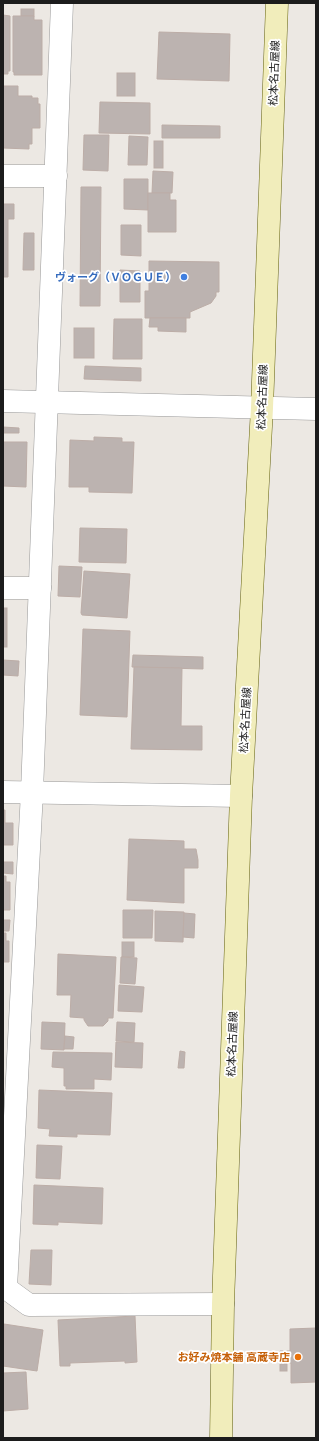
<svg xmlns="http://www.w3.org/2000/svg" width="319" height="1441" font-family="'Titillium Web','Noto Sans JP',sans-serif">
  <rect width="100%" height="100%" fill="#ece8e3"/>
  <g fill="#bcb3b0" stroke="#bcada7">
    <rect x="21" y="9" width="13" height="7"/>
    <polygon points="3,15 10,16 10,71 8,71 8,74 3,74"/>
    <polygon points="13,16 34,16 34,20 42,20 42,75 14,75 14,72 13,72"/>
    <polygon points="159,32 230,34 229,81 157,79"/>
    <rect x="117" y="73" width="18" height="23"/>
    <polygon points="3,86 18,86 18,96 32,96 32,98 38,98 38,104 40,104 40,128 32,128 32,144 29,144 29,149 3,148"/>
    <polygon points="100,102 150,103 150,134 99,133"/>
    <polygon points="162,125 220,126 220,138 162,138"/>
    <polygon points="84,135 109,135 108,171 83,170"/>
    <polygon points="129,136 148,137 147,165 128,165"/>
    <rect x="154" y="141" width="9" height="27"/>
    <polygon points="153,171 173,172 172,193 152,193"/>
    <polygon points="124,179 148,179 148,210 124,209"/>
    <polygon points="81,187 101,187 100,306 80,306"/>
    <polygon points="148,193 170,193 170,200 176,200 176,232 148,232"/>
    <polygon points="3,204 14,204 14,219 8,219 8,277 3,277"/>
    <polygon points="121,225 141,225 141,256 121,255"/>
    <polygon points="24,233 34,233 34,270 23,270"/>
    <polygon points="149,261 219,262 219,292 216,292 216,296 211,303 190,312 190,318 145,318 145,291 149,291"/>
    <polygon points="120,270 140,271 140,302 120,302"/>
    <polygon points="150,318 186,318 186,332 158,331 158,327 149,327"/>
    <polygon points="114,319 142,319 142,359 113,359"/>
    <rect x="74" y="328" width="20" height="30"/>
    <polygon points="85,366 141,368 141,381 84,379"/>
    <polygon points="3,427 19,428 19,433 3,433"/>
    <polygon points="94,437 122,438 122,442 134,442 132,493 89,492 89,487 69,487 70,440 94,441"/>
    <polygon points="3,442 27,442 26,487 3,486"/>
    <polygon points="80,528 127,529 126,563 79,562"/>
    <polygon points="59,566 82,567 80,597 58,596"/>
    <polygon points="84,571 130,574 127,618 82,615 81,613"/>
    <rect x="3" y="608" width="4" height="39"/>
    <polygon points="83,629 130,631 127,717 80,715"/>
    <polygon points="133,655 203,657 203,669 132,667"/>
    <polygon points="3,660 19,661 18,676 3,675"/>
    <polygon points="134,667 182,668 181,726 202,726 202,750 131,749"/>
    <polygon points="3,810 5,810 5,823 13,823 13,845 3,845"/>
    <polygon points="129,839 184,841 184,849 196,849 198,860 198,868 184,868 184,903 127,900"/>
    <polygon points="3,862 13,862 13,874 3,873"/>
    <polygon points="3,876 6,876 6,882 10,882 10,910 3,910"/>
    <polygon points="123,910 153,910 152,938 123,938"/>
    <polygon points="155,911 184,912 183,942 155,941"/>
    <polygon points="184,913 195,914 194,938 183,937"/>
    <polygon points="3,920 10,920 9,931 3,931"/>
    <polygon points="3,933 6,933 6,941 9,941 9,962 3,962"/>
    <rect x="122" y="942" width="12" height="15"/>
    <polygon points="58,954 116,957 113,1018 108,1018 108,1021 103,1026 88,1026 84,1020 84,1018 70,1017 71,995 57,995"/>
    <polygon points="121,957 137,958 135,984 120,983"/>
    <polygon points="119,985 144,987 142,1012 118,1011"/>
    <polygon points="42,1022 65,1023 64,1050 41,1049"/>
    <polygon points="117,1022 135,1023 134,1042 116,1041"/>
    <polygon points="65,1036 74,1037 73,1049 64,1049"/>
    <polygon points="116,1042 143,1043 142,1068 115,1067"/>
    <polygon points="180,1051 185,1052 184,1068 178,1068"/>
    <polygon points="53,1052 112,1053 111,1080 94,1079 94,1089 66,1089 66,1086 64,1086 64,1068 52,1067"/>
    <polygon points="39,1090 112,1093 110,1135 77,1134 77,1137 49,1136 50,1129 38,1128"/>
    <polygon points="37,1145 62,1146 60,1179 36,1178"/>
    <polygon points="34,1185 103,1188 102,1224 58,1222 58,1225 33,1224"/>
    <polygon points="31,1250 52,1250 51,1285 29,1284"/>
    <polygon points="135,1316 137,1362 125,1363 125,1361 70,1363 70,1366 60,1366 58,1320"/>
    <polygon points="4,1324 43,1330 37,1371 3,1366"/>
    <polygon points="316,1328 316,1382 291,1383 291,1363 280,1363 280,1351 290,1351 290,1329"/>
    <rect x="280" y="1364" width="7" height="7"/>
    <polygon points="26,1372 28,1409 3,1411 3,1373"/>
  </g>
  <g fill="none" stroke-linecap="round" stroke-linejoin="round">
    <defs>
      <g id="street">
        <polyline points="3,176 56,176"/>
        <polyline points="3,401 316,409"/>
        <polyline points="3,588 40,588"/>
        <polyline points="3,792 241,796"/>
        <polyline points="3,1286 29,1305 223,1304"/>
        <polyline points="6,1288 32,792 62,3"/>
      </g>
      <polyline id="secondary" points="221,1438 223,1304 241,796 262,408 277,3"/>
    </defs>
    <use href="#street" stroke="#999" stroke-width="23"/>
    <use href="#secondary" stroke="#656311" stroke-width="23"/>
    <use href="#street" stroke="#fff" stroke-width="22"/>
    <use href="#secondary" stroke="#f1edbb" stroke-width="22"/>
  </g>
  <circle fill="#3f7fe0" stroke="#fff" stroke-width="1.5" cx="184" cy="277" r="4"/>
  <circle fill="#e8710a" stroke="#fff" stroke-width="1.5" cx="298" cy="1357" r="4"/>
  <g text-anchor="middle" stroke-width="3.5" stroke-linejoin="round" paint-order="stroke">
    <g font-size="11" fill="#1c1c1c" stroke="#fff">
      <text transform="translate(274 73) rotate(-88)" y="4">松本名古屋線</text>
      <text transform="translate(262 397) rotate(-88)" y="4">松本名古屋線</text>
      <text transform="translate(245 720) rotate(-87)" y="4">松本名古屋線</text>
      <text transform="translate(232 1044) rotate(-88)" y="4">松本名古屋線</text>
    </g>
    <g font-size="11" font-weight="bold" fill="#366cbe" stroke="#fff" text-anchor="end">
      <text x="176" y="281">ヴォーグ（ＶＯＧＵＥ）</text>
    </g>
    <g font-size="11" font-weight="bold" fill="#c56008" stroke="#fff" text-anchor="end">
      <text x="290" y="1361">お好み焼本舗 高蔵寺店</text>
    </g>
  </g>
  <rect width="319" height="1441" fill="none" stroke="#1c1c1c" stroke-width="8"/>
</svg>
